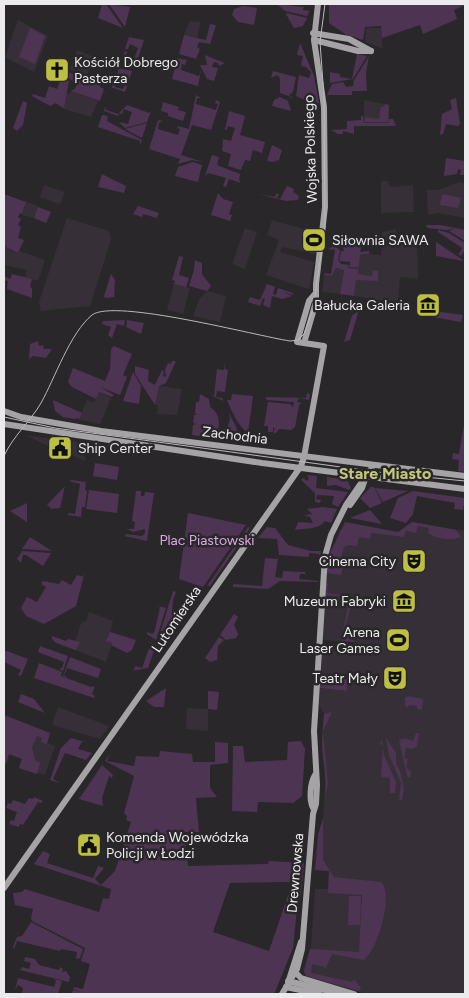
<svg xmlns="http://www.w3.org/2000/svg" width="469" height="998" font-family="Figtree,sans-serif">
  <rect width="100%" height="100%" fill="#2a272a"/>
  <g fill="#362f37">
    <polygon points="18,20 48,36 34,72 5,57"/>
    <polygon points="190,21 201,22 197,38 184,35"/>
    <polygon points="366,28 381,28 383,49 365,42"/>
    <polygon points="77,50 94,57 87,76 70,70"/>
    <polygon points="60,90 69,94 71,91 98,101 91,117 64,109 55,103"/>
    <polygon points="364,100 389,105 389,123 364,123"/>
    <polygon points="381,181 388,181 390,187 413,185 414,212 381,213"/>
    <polygon points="459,182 465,184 465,218 438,213 428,215 427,190 439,190"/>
    <polygon points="44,185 65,192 61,202 59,204 40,197"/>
    <polygon points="26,202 38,206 34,218 22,215"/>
    <polygon points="67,218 109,231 111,239 90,306 41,311 39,302"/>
    <polygon points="272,220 318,233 316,254 282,247 280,252 314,262 310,287 308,289 266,275 279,240 267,235"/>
    <polygon points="245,228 257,232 245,269 232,264"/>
    <polygon points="396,229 397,240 417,239 418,279 400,277 398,303 354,296 359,253 381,255 382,232"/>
    <polygon points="4,242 6,247 11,251 18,253 20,251 45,260 38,281 25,277 27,270 4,265"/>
    <polygon points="336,268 344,269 340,294 322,292 324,275 332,276"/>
    <polygon points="174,284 190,288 183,314 167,310"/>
    <polygon points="207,291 226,296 220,322 193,316 199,300"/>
    <polygon points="159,386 182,389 177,415 157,414 158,405 155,405"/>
    <polygon points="99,392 111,398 100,424 79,420 87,400 94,403"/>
    <polygon points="25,435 84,443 85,461 69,453 68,455"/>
    <polygon points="412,522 465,531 465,994 366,994 306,976 303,970 311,948 315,889 328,889 329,871 315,870 318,835 323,818 326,776 322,745 324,714 319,705 320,688 347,691 348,680 321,678 323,648 354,649 354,642 323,640 326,575 340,530 402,533"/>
    <polygon points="89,612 113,621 107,641 112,643 106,662 65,646 68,639 75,641 82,621 86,622"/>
    <polygon points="58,707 109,726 100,739 52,725"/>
    <polygon points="187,708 208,709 208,731 186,729"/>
    <polygon points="9,717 50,733 47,743 55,746 45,775 19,768 22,759 10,754 4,763"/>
  </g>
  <g fill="#4d3452">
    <polygon points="102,4 106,4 123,28 98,18"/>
    <polygon points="109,4 130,7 125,27"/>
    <polygon points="277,4 304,7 303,10 310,11 307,16 285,11"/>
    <polygon points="329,4 465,4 465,5 454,10 457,19 423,34 420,25 382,38 381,26 365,27 363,40 345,34 329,23"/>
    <polygon points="243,6 257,8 254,25 238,22 232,15 234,9"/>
    <polygon points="286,14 287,13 307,18 303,26 294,28"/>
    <polygon points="210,24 216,25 210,44 199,42 197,47 200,49 196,59 179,54 184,35 206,40"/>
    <polygon points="30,28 45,36 35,64 19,57"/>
    <polygon points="129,37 144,40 136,64 122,58 125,51 127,52 125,57 134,59 138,48 130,44 128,49 125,49"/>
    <polygon points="300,43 314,76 319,103 311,103 296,96 299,75 309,78 311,72 306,67 301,66 303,56 297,55"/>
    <polygon points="357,54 367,56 353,79 330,83 330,72 340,74 340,77 352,79"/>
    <polygon points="205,55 225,63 219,66 218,63 214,62 212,67 218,68 214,81 207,79 200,65 207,65"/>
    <polygon points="369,56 366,73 367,91 352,91 352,95 327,95 332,84 343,82 346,87 353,86 354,80"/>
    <polygon points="177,58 187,60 185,65 182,64 181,70 199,76 201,70 198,86 172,79"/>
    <polygon points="119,68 132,71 125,92 113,88 111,89 114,81 116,82 115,87 123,89 127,78 119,74 117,79 115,79"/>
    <polygon points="273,71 296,77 293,92 289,95 294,98 280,93 280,78 277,75 271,78"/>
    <polygon points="68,72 100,85 100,87 104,89 100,101 71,91 75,89 77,83 68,78"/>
    <polygon points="61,78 69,81 64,108 56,103 50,106 32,96 33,94 45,98 49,86 57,89"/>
    <polygon points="196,95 201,98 197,98 196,104 216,110 218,104 215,103 216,100 220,102 211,130 192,125 181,155 203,162 192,160 178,164 180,159 149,149 158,120 163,121 159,123 158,129 178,135 180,129 177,128 178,126 189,129"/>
    <polygon points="280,97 288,101 291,111 272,106 274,100"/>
    <polygon points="456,98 460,124 458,126 446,124 443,134 440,135 442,114 452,109 450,100"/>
    <polygon points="23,101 27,103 23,125 17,131 13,128"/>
    <polygon points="365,101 365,117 379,119 381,107 384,107 385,104 389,105 388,122 365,122"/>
    <polygon points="163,102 179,107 178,110 186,112 183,121 168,116 168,113 161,111"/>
    <polygon points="127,105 149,113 151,111 147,122 125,128 119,122 128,124 132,112 124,109 122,114 119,113 118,116 104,111 105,106 106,110 118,114"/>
    <polygon points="229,111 245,116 240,135 265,142 262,153 253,150 250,161 245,160 241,170 228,166 231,154 222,151 223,139 231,141 235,128 228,126 227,130 225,130"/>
    <polygon points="102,115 108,116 107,121 142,140 140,146 140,141 98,127"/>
    <polygon points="361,116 363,116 364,123 389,123 389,119 393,119 396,126 354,126 354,134 343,131 343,134 338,134 331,130 347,129 347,121 361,120"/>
    <polygon points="147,123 142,138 125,129"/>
    <polygon points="272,145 282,150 279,160 273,162 267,161"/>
    <polygon points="212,155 219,157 217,165 240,174 239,180 241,183 229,179 226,187 223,186 226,178 208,173 205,176"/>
    <polygon points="446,158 465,161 465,175 460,175 461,170 458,169 457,174 444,176"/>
    <polygon points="193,162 202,165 198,182 175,176 178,167"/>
    <polygon points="102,174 126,186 124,193 98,187"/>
    <polygon points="287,186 294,189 293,192 299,196 298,200 286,201 258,194 275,197 276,194 279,194 277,198 280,199"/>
    <polygon points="218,193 223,199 233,202 229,214 232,215 230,221 211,215"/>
    <polygon points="4,194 26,202 22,214 20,213 18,217 21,219 18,225 21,227 18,238 24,240 18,253 6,247 4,242"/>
    <polygon points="442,194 461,198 458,208 440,205"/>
    <polygon points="138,206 159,213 157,218 143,214 142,217 133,214"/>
    <polygon points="38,207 51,212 46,223 34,218"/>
    <polygon points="426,225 441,225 465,230 465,241 459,237 463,234 459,237 449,231 455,228 447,230 427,228"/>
    <polygon points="438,230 449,233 465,243 465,250 461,256 455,252 459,254 462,248 438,232"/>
    <polygon points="354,242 363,242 360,252 369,251 369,254 360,254 358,274 372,276 373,270 378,271 378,281 356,280 354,296 340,294 344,270 336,268 332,276 324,275 325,273 331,274 335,250 328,249 334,246 340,250 338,260 341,264 349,265 348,268 358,269 358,266 357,268 349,267 350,262 339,261 341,251 344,251 342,245"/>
    <polygon points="436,242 463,260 463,261 436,256"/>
    <polygon points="179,256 183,257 179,275 189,278 186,287 174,284 175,281 172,280"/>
    <polygon points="195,260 202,263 202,274 211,286 207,291 189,286 194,270"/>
    <polygon points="12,274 32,279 30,287 32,288 32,298 7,289 8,281 4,280 4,276 10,279"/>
    <polygon points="111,274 115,280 114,297 105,298 104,296"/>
    <polygon points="267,284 275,287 273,294 276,295 278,288 293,293 293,295 283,292 292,296 282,299 272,296 270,308 263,305 265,299 263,298 260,306 248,302 250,297 260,300"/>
    <polygon points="359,310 350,340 344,342 352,316"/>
    <polygon points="434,311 463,315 461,322 433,317"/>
    <polygon points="125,320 124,326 117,324 112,338 108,335 111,327 102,324 103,321"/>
    <polygon points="127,320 144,323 141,334 126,327"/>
    <polygon points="38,341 39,346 43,345 44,349 52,349 46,358 33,356 29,359 30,344"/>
    <polygon points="114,346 132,354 123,375 127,377 120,395 100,387 114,395 112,397 99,392 96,399 72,387 68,382 73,368 105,381 110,369 111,349"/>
    <polygon points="172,361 176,361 166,383 159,386 155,405 135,374 135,366 149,370 148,381 155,385 162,370 164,372 163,376 166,377 165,370 168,363 171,364"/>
    <polygon points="225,362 225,369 228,370 225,392 217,391 216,397 222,398 224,401 210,395 214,396 217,369 224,370"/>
    <polygon points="133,372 141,386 139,404 123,401"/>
    <polygon points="307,393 310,394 309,400 299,398 297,402 302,403 299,405 295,427 291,430 279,429 276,433 274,433 274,429 276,428 273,428 273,432 268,432 268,426 264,426 268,402 290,404 293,407 294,402 267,400 265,397 306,398"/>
    <path d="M200 394 209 399 210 407C222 415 219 425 217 439L192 435 193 425 196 424 193 423 194 415H197L195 413 196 402H199Z"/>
    <path d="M232 394 253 396 248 433C238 426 232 412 227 400H231Z"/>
    <polygon points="53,400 82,413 79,420 78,418 75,419 63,417 55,411"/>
    <polygon points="229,413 238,431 248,443 218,439 219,429 227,429 230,419"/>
    <polygon points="465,419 465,472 458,471 459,460 452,459 453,453 459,454"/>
    <polygon points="95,463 119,467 117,480 93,476"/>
    <polygon points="307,475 317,476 316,488 348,492 338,507 332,504 334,496 317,495 316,499 321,500 320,503 315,502 315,493 301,480 303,478 307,481 309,479"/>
    <polygon points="327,477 347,480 351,488 349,490 336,485 327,486"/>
    <polygon points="71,480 86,482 85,490 87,491 85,507 82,507 81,517 67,515 69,513 75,514 80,484 69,481"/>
    <polygon points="65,486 60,508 50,509 51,508 47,505"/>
    <polygon points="371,487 374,487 382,503 370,508 360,498"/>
    <polygon points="375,488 408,491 383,502"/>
    <polygon points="89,490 119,494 117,513 86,509"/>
    <polygon points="136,491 141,491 141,496 144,496 145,492 154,493 147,541 124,536 127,534 142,536 145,533 145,529 133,532 127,529 134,529 135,522 132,521"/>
    <polygon points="413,491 465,498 463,510 454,509 455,503 417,496 413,514 406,523 390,518 398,498"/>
    <polygon points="27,503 27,522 10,511"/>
    <path d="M323 507 337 509 331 523 325 521C318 530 305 528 295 530L298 522 313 523 310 517 304 516 310 514 313 515 307 509Z"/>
    <polygon points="370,510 382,524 350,518"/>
    <polygon points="188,513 246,525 203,587 179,579"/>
    <path d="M345 522 398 532 412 522 456 530 461 537C452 541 435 539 428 533L429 528 418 526 416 533 406 531 404 537 371 533 370 539 359 537 357 546 349 545 344 547 339 566 343 567 341 575 326 573 330 553Z"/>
    <polygon points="248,527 250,528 210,586 207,586"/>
    <polygon points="267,527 275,528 288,545 311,551 321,551 320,558 319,554 309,553 309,557 279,555 277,539 258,538"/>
    <polygon points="30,537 52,551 22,549"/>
    <polygon points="22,551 51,553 43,566 26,555 23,555 21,563 17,559"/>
    <polygon points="265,558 278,559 275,577 282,578 283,571 305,572 305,574 300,574 299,579 318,581 318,582 280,581 268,589 233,587 233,584 262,586"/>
    <polygon points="85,571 76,606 44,624 26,616 21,608 27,597 37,602 46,587 41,584 43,581 59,584 62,580 71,585 77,575 84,577"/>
    <polygon points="326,583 328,583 327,593 353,597 344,633 353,636 354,632 351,631 354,631 354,651 324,649 322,669 323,648 354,650 354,642 341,641 350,597 325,595"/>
    <polygon points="173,591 176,592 173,600 172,611 181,613 191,601 190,596 196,598 164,644 158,640"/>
    <polygon points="154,605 166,608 156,640 147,634 147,632 153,634 155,630 160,607"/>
    <polygon points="234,614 238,617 234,625 238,634 236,638 226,640 220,635"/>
    <polygon points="110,632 136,640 132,650 127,653 111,645 112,643 106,641"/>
    <polygon points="52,636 66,641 68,639 80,642 76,650 56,643 52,639"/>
    <polygon points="219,637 224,640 218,646 217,660 210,662 205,658"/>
    <polygon points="145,640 156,645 148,668 131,671 134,671 135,666 142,668 151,643"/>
    <polygon points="40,646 68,656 63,671 59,669 62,668 64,662 38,652"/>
    <polygon points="4,650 28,659 21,676 18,675 21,670 4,662"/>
    <polygon points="70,657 101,669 98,678 67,668 64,675 68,678 63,676"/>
    <polygon points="39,663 62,672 61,676 91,687 95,686 92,694 95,696 94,698 34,678"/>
    <polygon points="321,677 349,679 353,678 353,680 348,680 347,691 320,688"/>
    <polygon points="166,688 164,707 154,707 146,701"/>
    <polygon points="208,691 219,692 217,710 208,709"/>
    <polygon points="21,694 34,699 45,713 18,702"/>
    <polygon points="408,696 423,699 422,710 417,709 417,706 409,705 408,708 405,706 405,698"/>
    <path d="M332 712 323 731 328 784 325 797C326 783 325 771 323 758 321 743 323 728 324 714Z"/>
    <polygon points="4,715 50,733 47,744 41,742 42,738 37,736 32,747 35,760 40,763 37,774 19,768 22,759 9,754 6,764 4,763"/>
    <polygon points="416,733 419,733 417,746 413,749 406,748 404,758 408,759 406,767 411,772 410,778 407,776 399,740 405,738 413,741"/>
    <polygon points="71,738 85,742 82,742 78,749 92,753 86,760 65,753 53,779 60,783 50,780 61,748"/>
    <polygon points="386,738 396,753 396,764 400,771 404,788 402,800 399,800 401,783 389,755"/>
    <polygon points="382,739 384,755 396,782 395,793 387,793 390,793 390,778 381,777 383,745 380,744"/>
    <polygon points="301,741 305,749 302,796 293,803 258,802 257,812 232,811 233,746 243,746 245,762 287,760 288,742"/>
    <polygon points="215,742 228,743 228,763 210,765 210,788 217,797 196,798 199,832 184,832 188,866 268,864 269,861 304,863 301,894 297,905 286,901 293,882 230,883 213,932 269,951 285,904 297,909 293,948 275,992 273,994 72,994 73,990 81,992 73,989 74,987 83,989 90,964 81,961 85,948 32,921 31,918 33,909 15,905 13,893 22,892 25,889 99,912 103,898 109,899 111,889 34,864 43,851 50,854 47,863 93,878 98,866 104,868 95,879 101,885 115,871 131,822 126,820 127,816 124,813 134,776 105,761 110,754 107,761 134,766 136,756 159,757 160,751 192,754 193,762 215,762"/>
    <polygon points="102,765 113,775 112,778 109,776 102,798 103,806 79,799"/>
    <polygon points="34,797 43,801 41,803 38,802 23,825 20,824 19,827 9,824 11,820 14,821 17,812 6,808 8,803 11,804 13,800 25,804 29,798 33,799"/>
    <path d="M323 818V860L334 877 381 882C394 894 378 950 364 960L332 954 325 970V967L312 964 311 973 352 982 354 979 361 988 359 991 306 976 304 971 310 949 359 952 362 895 328 893 329 871 315 870 318 835Z"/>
    <polygon points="349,896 361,896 360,925 348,925"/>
    <polygon points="31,922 83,949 80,958 76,959 77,952 61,949 60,951 17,941 14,949 13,947 17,937 22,936"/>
    <polygon points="25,957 35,959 39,965 59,970 60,967 63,969 62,972 66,971 70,977 69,982 20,970 22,967 29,969 31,963 24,961"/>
    <polygon points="18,978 54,987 56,981 54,979 62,981 58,994 25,994 22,993 23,988 18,985 15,990"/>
  </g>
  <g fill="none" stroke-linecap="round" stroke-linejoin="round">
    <g stroke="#a5a3a6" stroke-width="6">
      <polyline points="313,33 349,39 371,51"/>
      <polyline points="314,40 358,51 371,51"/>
      <polyline points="304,343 316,302 316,284 325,207 324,107 314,40 318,4"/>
      <polyline points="4,411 21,417 101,431 465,476"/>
      <polyline points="4,424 262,463 465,489"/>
      <polyline points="350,505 362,488 366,476"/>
      <path d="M313 808C309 800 310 783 315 775"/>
      <polyline points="4,888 301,466 304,457 324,346 297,342 309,301 315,294"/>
      <polyline points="295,972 301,978 354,994"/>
      <polyline points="289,980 301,942"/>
      <polyline points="288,981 333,992 341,991"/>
      <polyline points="286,987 319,994"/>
      <polyline points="282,994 297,969 302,949 313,814 316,804 317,785 314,731 325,556 331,535 346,505 373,466"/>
    </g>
    <g stroke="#bab8ba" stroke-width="1">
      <polyline points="4,417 55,428 385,473 465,481"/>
      <path d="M4 456C13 436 30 422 41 403 55 378 70 333 92 315 114 298 257 336 290 341L298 340 304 334 313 309 325 227 324 97 320 42 325 4"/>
    </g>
  </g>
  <defs>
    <symbol id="church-square" viewBox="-11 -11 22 22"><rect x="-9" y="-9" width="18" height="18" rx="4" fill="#bcbf43" stroke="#2a272a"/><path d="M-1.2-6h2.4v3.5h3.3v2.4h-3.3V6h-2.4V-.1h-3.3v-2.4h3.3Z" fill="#111"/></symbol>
    <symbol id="stadium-square" viewBox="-11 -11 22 22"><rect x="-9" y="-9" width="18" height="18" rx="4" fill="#bcbf43" stroke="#2a272a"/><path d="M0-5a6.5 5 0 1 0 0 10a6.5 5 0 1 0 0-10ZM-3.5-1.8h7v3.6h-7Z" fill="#111"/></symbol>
    <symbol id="museum-square" viewBox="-11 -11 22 22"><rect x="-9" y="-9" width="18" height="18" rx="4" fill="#bcbf43" stroke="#2a272a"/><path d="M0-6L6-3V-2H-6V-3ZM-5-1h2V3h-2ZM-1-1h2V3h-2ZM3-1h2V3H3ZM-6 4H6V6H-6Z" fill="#111"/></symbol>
    <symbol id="civic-square" viewBox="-11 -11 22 22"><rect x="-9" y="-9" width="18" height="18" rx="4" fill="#bcbf43" stroke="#2a272a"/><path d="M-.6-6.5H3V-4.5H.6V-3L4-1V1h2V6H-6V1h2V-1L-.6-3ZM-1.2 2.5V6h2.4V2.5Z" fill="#111"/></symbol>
    <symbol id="theatre-square" viewBox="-11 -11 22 22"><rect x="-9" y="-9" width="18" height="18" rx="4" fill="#bcbf43" stroke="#2a272a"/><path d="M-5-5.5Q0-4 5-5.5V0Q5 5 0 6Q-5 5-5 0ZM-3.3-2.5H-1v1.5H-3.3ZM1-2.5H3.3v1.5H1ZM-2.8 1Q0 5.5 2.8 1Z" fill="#111"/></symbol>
  </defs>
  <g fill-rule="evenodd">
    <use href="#church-square" x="43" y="56" width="28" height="28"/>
    <use href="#stadium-square" x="300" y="226" width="28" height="28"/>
    <use href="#museum-square" x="414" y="291" width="28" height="28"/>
    <use href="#civic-square" x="46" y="434" width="28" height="28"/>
    <use href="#theatre-square" x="400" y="547" width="28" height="28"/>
    <use href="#museum-square" x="390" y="587" width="28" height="28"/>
    <use href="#stadium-square" x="384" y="626" width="28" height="28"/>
    <use href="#theatre-square" x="381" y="664" width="28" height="28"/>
    <use href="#civic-square" x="75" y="831" width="28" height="28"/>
  </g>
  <g text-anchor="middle" stroke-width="5" stroke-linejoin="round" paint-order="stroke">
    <g font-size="14" fill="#ebeaec" stroke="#2a272a" text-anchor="end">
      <text x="74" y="67" text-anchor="start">Kościół Dobrego<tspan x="74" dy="16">Pasterza</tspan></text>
      <text x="332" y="245" text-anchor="start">Siłownia SAWA</text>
      <text x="410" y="310">Bałucka Galeria</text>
      <text x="78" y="453" text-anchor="start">Ship Center</text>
      <text x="396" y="566">Cinema City</text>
      <text x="386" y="606">Muzeum Fabryki</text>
      <text x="380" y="637">Arena<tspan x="380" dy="16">Laser Games</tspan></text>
      <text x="378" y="683">Teatr Mały</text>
      <text x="106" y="842" text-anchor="start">Komenda Wojewódzka<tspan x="106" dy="16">Policji w Łodzi</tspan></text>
    </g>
    <g font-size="14" fill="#ebeaec" stroke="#2a272a">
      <text transform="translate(310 149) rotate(-92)" y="5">Wojska Polskiego</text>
      <text transform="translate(235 435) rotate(7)" y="5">Zachodnia</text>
      <text transform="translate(176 619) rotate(-56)" y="5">Lutomierska</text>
      <text transform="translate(295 873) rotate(-85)" y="5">Drewnowska</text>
    </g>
    <g font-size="14" fill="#daabe3" stroke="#2a272a">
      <text x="207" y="545">Plac Piastowski</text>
    </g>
    <g font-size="16" font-weight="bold" fill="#c5c87b" stroke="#2a272a">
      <text x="385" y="479">Stare Miasto</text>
    </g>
  </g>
  <rect width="469" height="998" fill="none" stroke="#ebeaec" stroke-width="10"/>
</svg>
